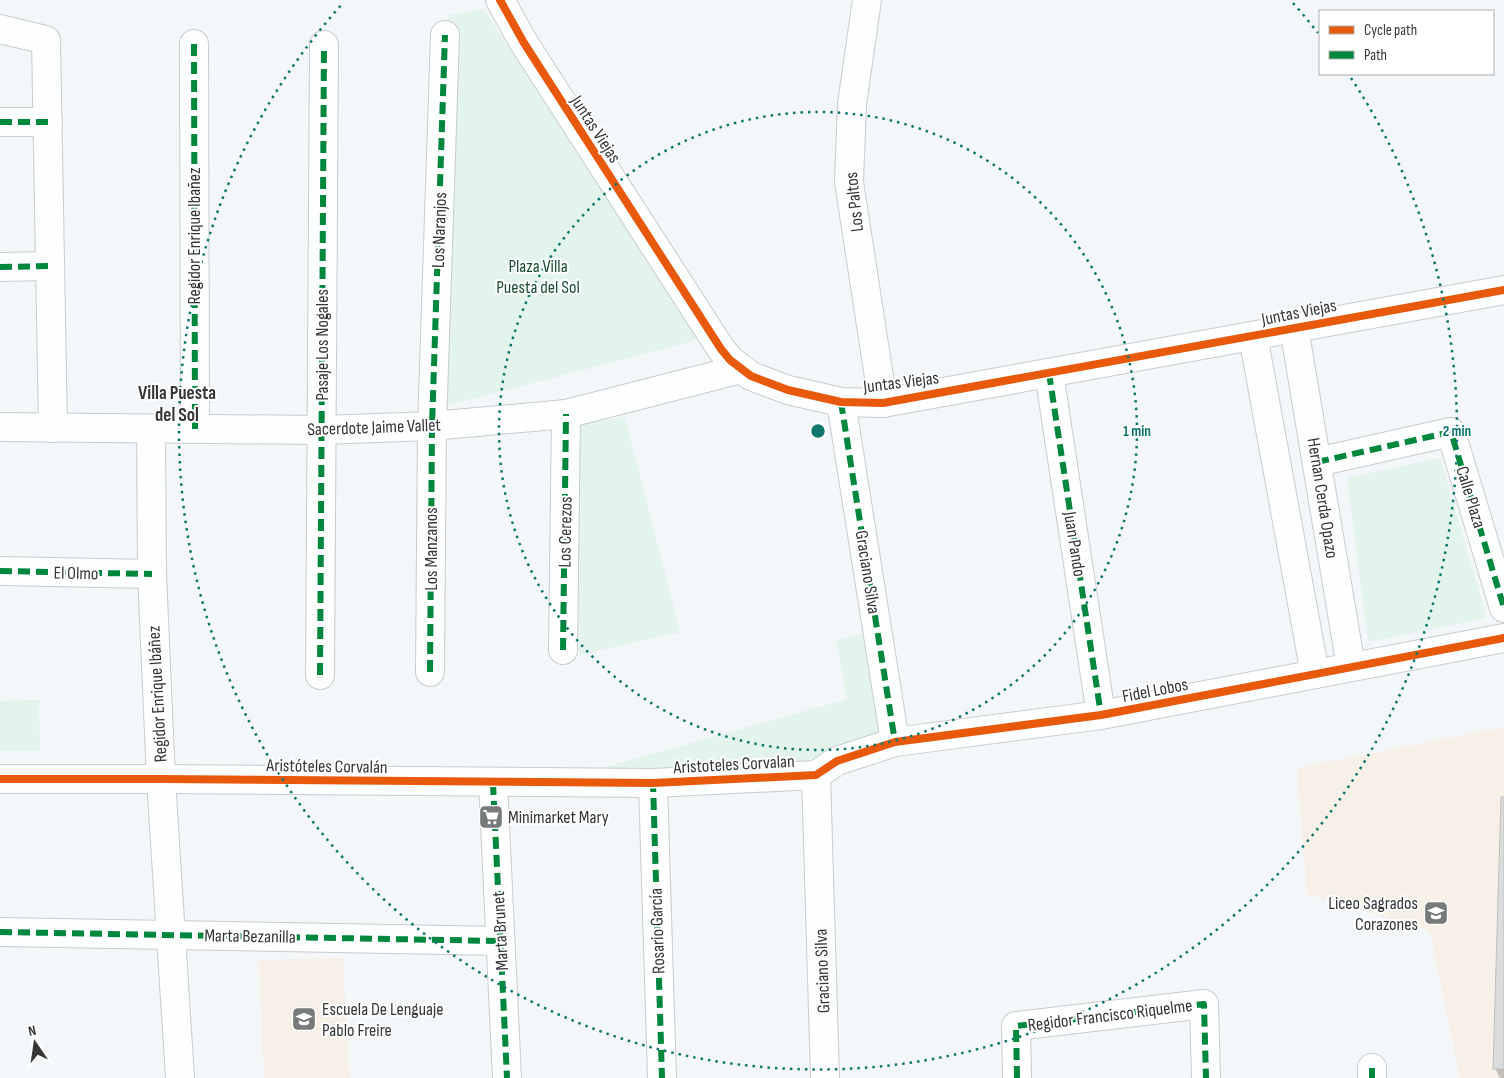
<svg xmlns="http://www.w3.org/2000/svg" width="1504" height="1078" font-family="'Sofia Sans Condensed',sans-serif">
  <rect width="100%" height="100%" fill="#f4f7f9"/>
  <g fill="#f6f0e6">
    <polygon points="1504,727 1504,1078 1460,1078 1430,931 1307,894 1297,768"/>
    <polygon points="343,958 349,1078 264,1078 259,960"/>
  </g>
  <g fill="#e2f4eb">
    <polygon points="484,9 698,340 433,409 448,15"/>
    <polygon points="625,417 680,632 579,655 576,425"/>
    <polygon points="1440,458 1487,618 1368,642 1347,478"/>
    <polygon points="871,630 884,733 795,765 627,774 599,769 847,699 836,641"/>
    <polygon points="39,700 40,751 0,751 0,701"/>
  </g>
  <polygon fill="#0003" points="1504,798 1504,1078 1500,1078 1495,1068"/>
  <polygon fill="#dadcde" stroke="#bebfc1" points="1501,797 1504,797 1504,1069 1493,1069"/>
  <g fill="none" stroke-linecap="round" stroke-linejoin="round">
    <defs>
      <g id="street">
        <polyline points="867,0 852,104 849,182 883,403"/>
        <polyline points="0,29 46,40 53,428"/>
        <polyline points="194,44 195,429"/>
        <polyline points="0,122 48,122"/>
        <polyline points="0,267 50,266"/>
        <polyline points="1294,328 1351,667"/>
        <polyline points="1253,336 1315,674"/>
        <polyline points="1049,373 1101,715"/>
        <polyline points="841,402 895,742"/>
        <polyline points="0,427 322,430 432,426 566,414 741,369"/>
        <polyline points="151,430 152,574 161,779 180,1078"/>
        <polyline points="1317,462 1451,432 1504,608"/>
        <polyline points="0,571 152,574"/>
        <polyline points="563,650 566,414"/>
        <polyline points="430,672 432,426 445,35"/>
        <polyline points="320,675 324,45"/>
        <polyline points="816,775 825,1078"/>
        <polyline points="0,779 161,779 653,783 816,775 837,761 895,742 1101,715 1504,638"/>
        <polyline points="493,783 507,1078"/>
        <polyline points="653,783 662,1078"/>
        <polyline points="0,932 500,941"/>
        <polyline points="1372,1068 1372,1078"/>
        <polyline points="1017,1078 1016,1026 1204,1004 1206,1078"/>
      </g>
      <polyline id="secondary" points="500,0 524,43 721,349 730,360 751,376 788,390 841,402 883,403 1504,290"/>
    </defs>
    <use href="#street" stroke="#c9cbcc" stroke-width="30"/>
    <use href="#secondary" stroke="#c9cbcc" stroke-width="30"/>
    <use href="#street" stroke="#fdfefe" stroke-width="28"/>
    <use href="#secondary" stroke="#fdfefe" stroke-width="28"/>
    <g stroke="#00873e" stroke-width="6" stroke-dasharray="12 6" stroke-linecap="butt">
      <polyline points="194,44 195,429"/>
      <polyline points="0,122 48,122"/>
      <polyline points="0,267 50,266"/>
      <polyline points="1049,373 1101,715"/>
      <polyline points="841,402 895,742"/>
      <polyline points="1317,462 1451,432 1504,608"/>
      <polyline points="0,571 152,574"/>
      <polyline points="563,650 566,414"/>
      <polyline points="430,672 432,426 445,35"/>
      <polyline points="320,675 324,45"/>
      <polyline points="493,783 507,1078"/>
      <polyline points="650,783 653,783 662,1078"/>
      <polyline points="0,932 500,941"/>
      <polyline points="1372,1068 1372,1078"/>
      <polyline points="1017,1078 1016,1026 1204,1004 1206,1078"/>
    </g>
    <defs>
      <g id="cycleway">
        <polyline points="500,0 524,43 721,349 730,360 751,376 788,390 841,402 883,403 1504,290"/>
        <polyline points="0,779 161,779 653,783 816,775 837,761 895,742 1101,715 1504,638"/>
      </g>
    </defs>
    <use href="#cycleway" stroke="#fff" stroke-width="11"/>
    <use href="#cycleway" stroke="#e8590c" stroke-width="8"/>
  </g>
  <g fill="none" stroke="#0f766e" stroke-width="2.5" stroke-dasharray="2.5 5">
    <circle cx="818" cy="431" r="319"/>
    <path d="M1293 3A639 639 0 0 1 1318 33M1351 78A639 639 0 1 1 343 3"/>
  </g>
  <defs>
    <symbol id="supermarket-square" viewBox="-11 -11 22 22"><rect x="-9" y="-9" width="18" height="18" rx="4" fill="#777a7b" stroke="#fff"/><path d="M-6-5.5h2.5l.6 2H6L4.5 2H-2.5L-4.4-4H-6ZM-1.5 3.2a1.3 1.3 0 1 0 .1 0ZM3 3.2a1.3 1.3 0 1 0 .1 0Z" fill="#fff"/></symbol>
    <symbol id="school-square" viewBox="-11 -11 22 22"><rect x="-9" y="-9" width="18" height="18" rx="4" fill="#777a7b" stroke="#fff"/><path d="M0-5L7-2L0 1L-7-2ZM-4 1L0 2.5L4 1V4Q0 6-4 4Z" fill="#fff"/></symbol>
  </defs>
  <g fill-rule="evenodd">
    <use href="#supermarket-square" x="477" y="803" width="28" height="28"/>
    <use href="#school-square" x="1422" y="899" width="28" height="28"/>
    <use href="#school-square" x="290" y="1005" width="28" height="28"/>
  </g>
  <g text-anchor="middle" stroke-width="4" stroke-linejoin="round" paint-order="stroke">
    <g font-size="18" fill="#343637" stroke="#fff">
      <text transform="translate(596 129) rotate(57)" y="6">Juntas Viejas</text>
      <text transform="translate(854 202) rotate(-96)" y="6">Los Paltos</text>
      <text transform="translate(439 230) rotate(-88)" y="6">Los Naranjos</text>
      <text transform="translate(194 236) rotate(-90)" y="6">Regidor Enrique Ibañez</text>
      <text transform="translate(1299 312) rotate(-11)" y="6">Juntas Viejas</text>
      <text transform="translate(322 345) rotate(-90)" y="6">Pasaje Los Nogales</text>
      <text transform="translate(901 382) rotate(-7)" y="6">Juntas Viejas</text>
      <text transform="translate(374 427) rotate(-2)" y="6">Sacerdote Jaime Vallet</text>
      <text transform="translate(1471 497) rotate(73)" y="6">Calle Plaza</text>
      <text transform="translate(1323 498) rotate(81)" y="6">Hernan Cerda Opazo</text>
      <text transform="translate(565 532) rotate(-89)" y="6">Los Cerezos</text>
      <text transform="translate(1075 544) rotate(81)" y="6">Juan Pando</text>
      <text transform="translate(431 549) rotate(-90)" y="6">Los Manzanos</text>
      <text transform="translate(868 572) rotate(81)" y="6">Graciano Silva</text>
      <text transform="translate(76 573) rotate(1)" y="6">El Olmo</text>
      <text transform="translate(1155 690) rotate(-11)" y="6">Fidel Lobos</text>
      <text transform="translate(157 694) rotate(-93)" y="6">Regidor Enrique Ibáñez</text>
      <text transform="translate(734 764) rotate(-3)" y="6">Aristoteles Corvalan</text>
      <text transform="translate(327 766) rotate(1)" y="6">Aristóteles Corvalán</text>
      <text transform="translate(500 931) rotate(-93)" y="6">Marta Brunet</text>
      <text transform="translate(657 931) rotate(-92)" y="6">Rosario García</text>
      <text transform="translate(250 936) rotate(1)" y="6">Marta Bezanilla</text>
      <text transform="translate(822 971) rotate(-92)" y="6">Graciano Silva</text>
      <text transform="translate(1110 1015) rotate(-7)" y="6">Regidor Francisco Riquelme</text>
    </g>
    <g font-size="18" fill="#194e34" stroke="#fff">
      <text x="538" y="272">Plaza Villa<tspan x="538" dy="21">Puesta del Sol</tspan></text>
    </g>
    <g font-size="18" fill="#343637" stroke="#fff" text-anchor="start">
      <text x="508" y="823">Minimarket Mary</text>
      <text x="1418" y="909" text-anchor="end">Liceo Sagrados<tspan x="1418" dy="21">Corazones</tspan></text>
      <text x="322" y="1015">Escuela De Lenguaje<tspan x="322" dy="21">Pablo Freire</tspan></text>
    </g>
    <g font-size="19" font-weight="bold" fill="#343637" stroke="#fff">
      <text x="177" y="399">Villa Puesta<tspan x="177" dy="22">del Sol</tspan></text>
    </g>
  </g>
  <circle cx="818" cy="431" r="8" fill="#0f766e" stroke="#fff" stroke-width="2.5"/>
  <g font-size="15" text-anchor="middle" font-weight="bold" fill="#0f766e" stroke="#fff" stroke-width="4" stroke-linejoin="round" paint-order="stroke">
    <text x="1137" y="436">1 min</text>
    <text x="1457" y="436">2 min</text>
  </g>
  <rect x="1319" y="10" width="175" height="65" fill="#ffffff" stroke="#aeafaf"/>
  <rect x="1329" y="26" width="25" height="8" fill="#e8590c" stroke="#aeafaf"/>
  <text x="1364" y="35" font-size="15" fill="#343637">Cycle path</text>
  <rect x="1329" y="51" width="25" height="8" fill="#00873e" stroke="#aeafaf"/>
  <text x="1364" y="60" font-size="15" fill="#343637">Path</text>
  <g transform="translate(35 1043) rotate(347)" stroke="#ffffff" stroke-width="4" paint-order="stroke">
  <path d="M0-4L9 19L0 12L-9 19Z" fill="#343637"/>
  <text y="-8" font-size="14" font-weight="bold" text-anchor="middle" fill="#343637">N</text>
  </g>
</svg>
